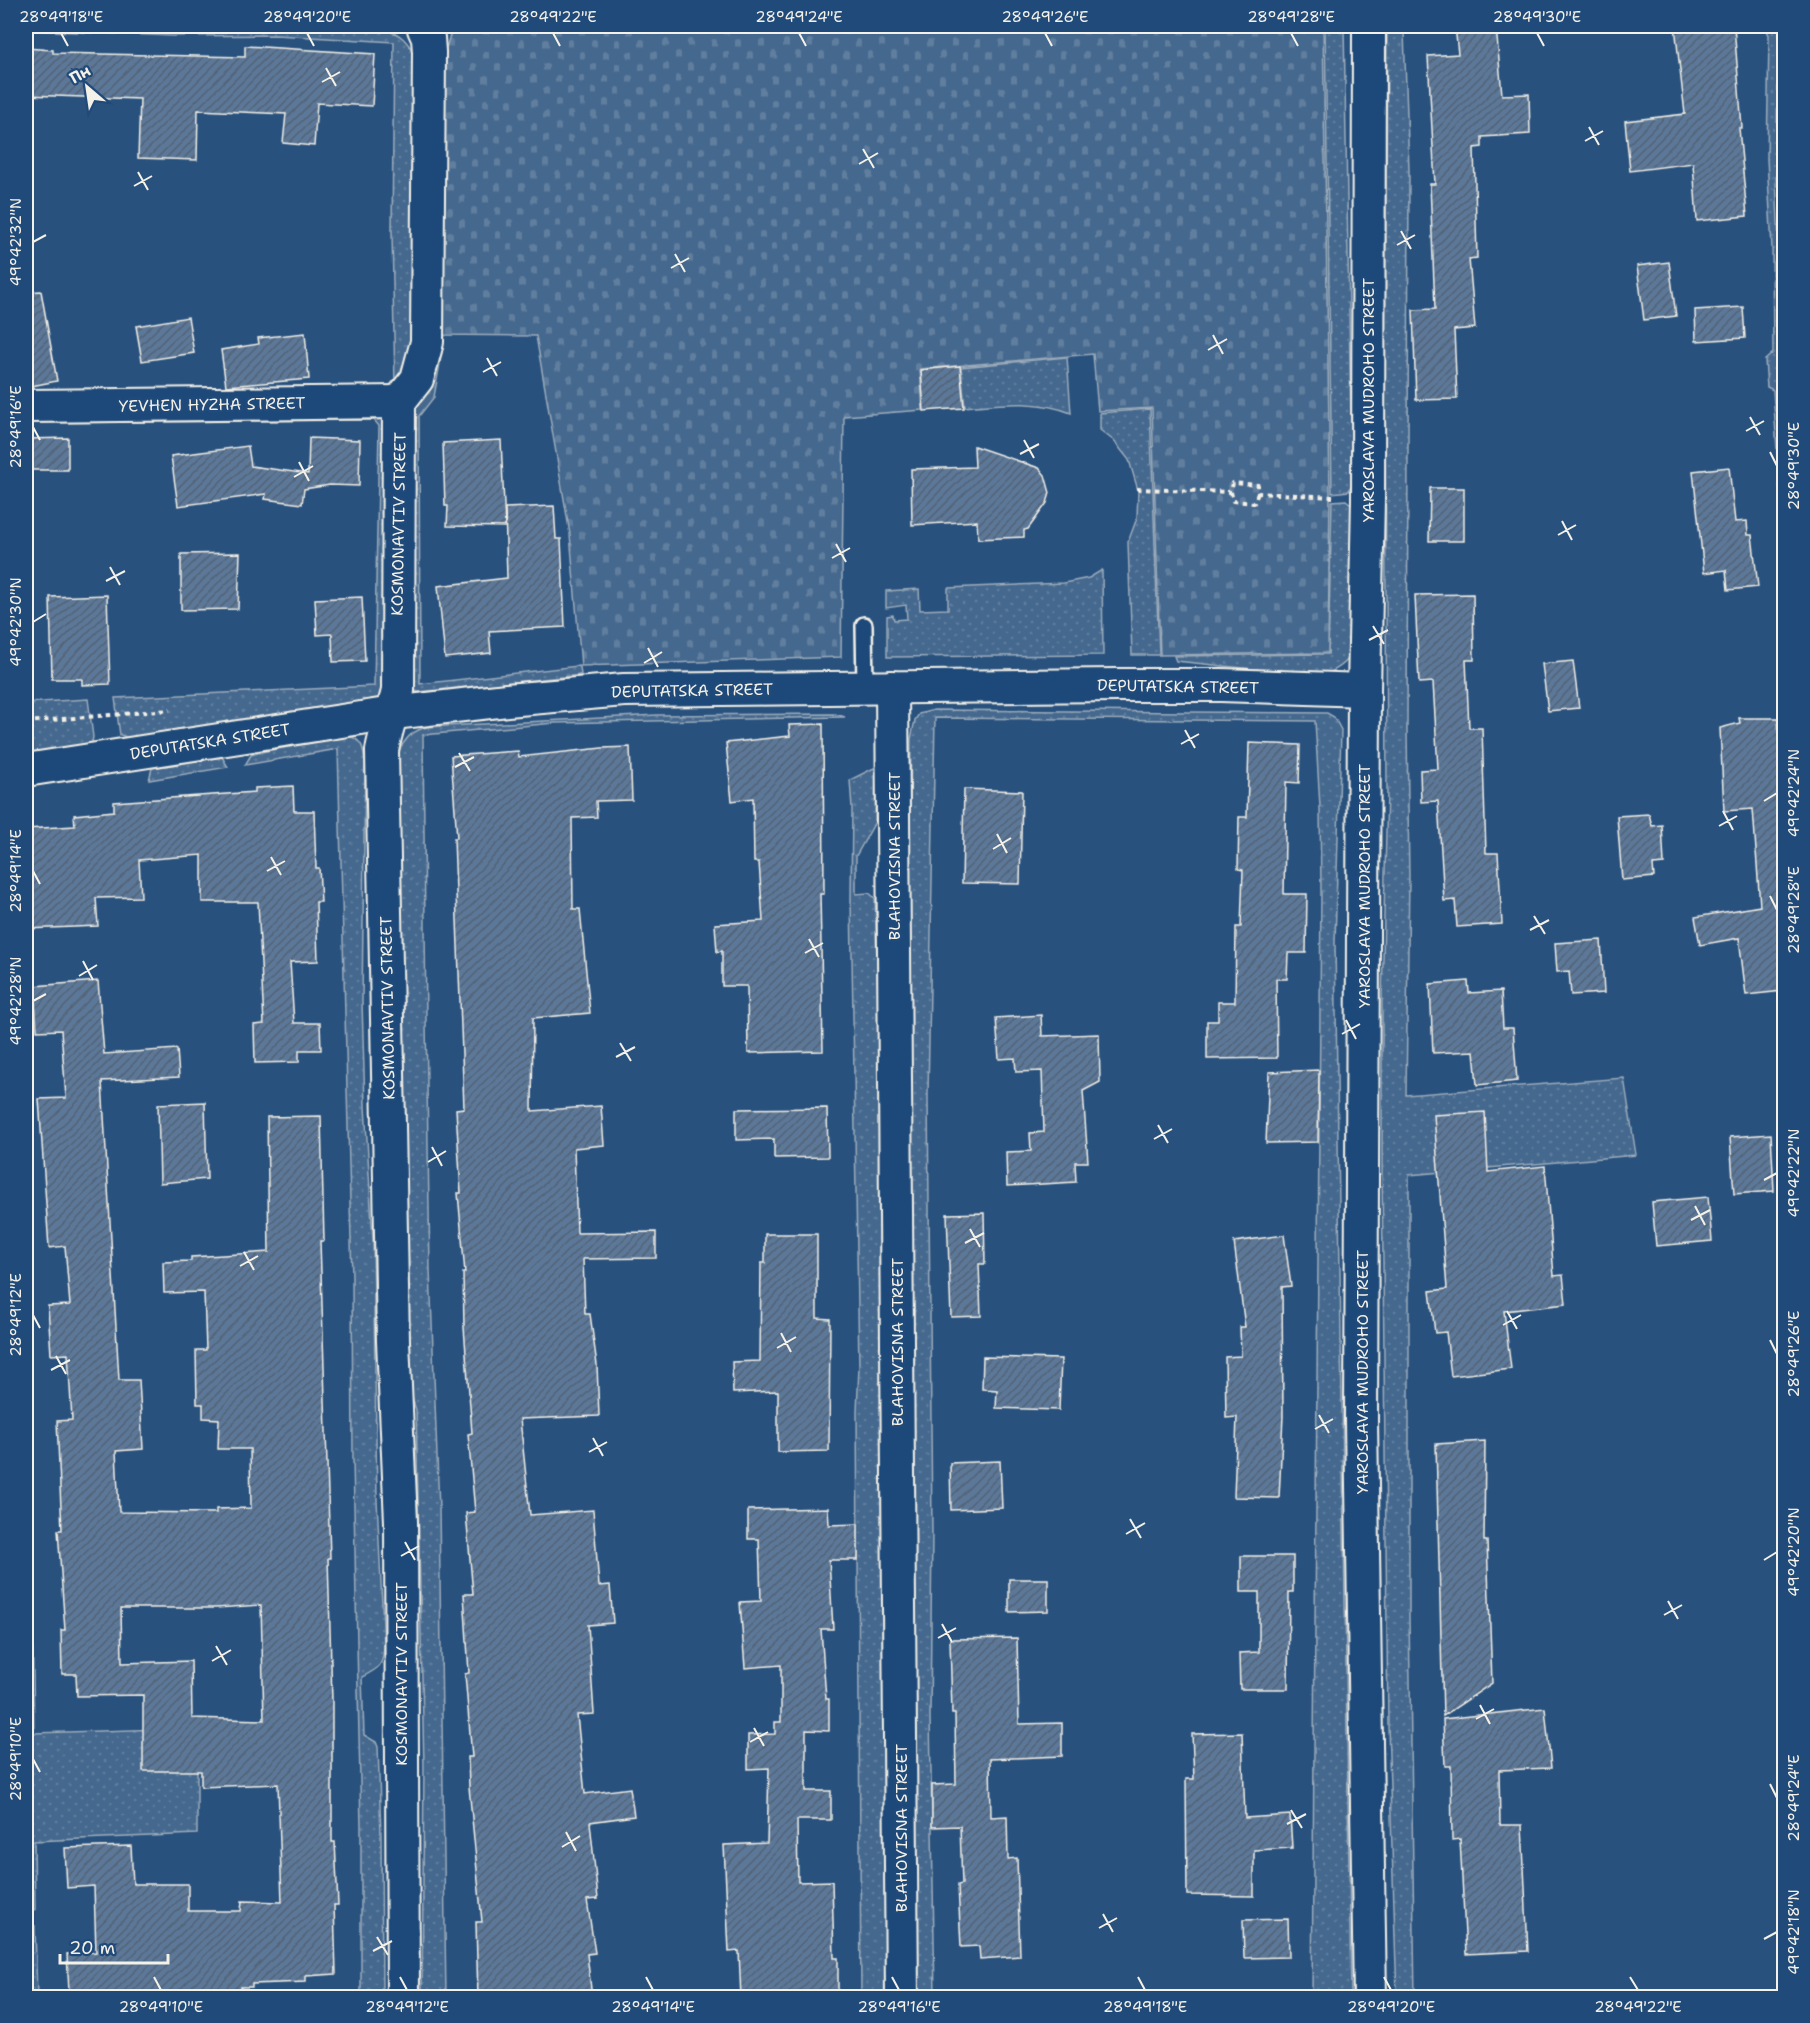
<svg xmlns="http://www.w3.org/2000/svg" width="1810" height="2023" font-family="'Shantell Sans',sans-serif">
  <defs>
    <pattern id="grass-dots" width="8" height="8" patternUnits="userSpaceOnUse" patternTransform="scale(1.5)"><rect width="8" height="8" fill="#45688e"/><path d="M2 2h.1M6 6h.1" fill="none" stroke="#607e9e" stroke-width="1.8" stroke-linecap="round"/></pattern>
    <pattern id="cemetery-stones" width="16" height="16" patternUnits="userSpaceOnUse" patternTransform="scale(1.5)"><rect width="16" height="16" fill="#45688e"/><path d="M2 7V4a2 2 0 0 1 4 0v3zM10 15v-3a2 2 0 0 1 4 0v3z" fill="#607e9e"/></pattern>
    <pattern id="building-hatch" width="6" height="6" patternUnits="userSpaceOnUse" patternTransform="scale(1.5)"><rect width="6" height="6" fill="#5b7899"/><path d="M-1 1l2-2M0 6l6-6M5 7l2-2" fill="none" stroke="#536274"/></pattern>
  </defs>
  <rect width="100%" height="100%" fill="#28517e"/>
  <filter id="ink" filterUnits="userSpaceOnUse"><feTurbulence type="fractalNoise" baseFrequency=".0167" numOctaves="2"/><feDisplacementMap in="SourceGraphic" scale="12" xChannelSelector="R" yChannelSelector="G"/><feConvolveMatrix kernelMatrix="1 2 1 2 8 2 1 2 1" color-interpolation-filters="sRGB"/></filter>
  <g filter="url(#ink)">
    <g fill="url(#grass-dots)" stroke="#9cacbb" stroke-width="1.5">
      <path d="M26 26 111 28 184 26 374 28C397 31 406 36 416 58L418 314 403 390 26 399V389L136 392 395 387 392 232 394 42 276 35 173 36 26 30Z"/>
      <polygon points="1325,26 1344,26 1352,481 1349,491 1332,493"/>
      <polygon points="1387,26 1413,26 1404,32 1409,170 1407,728 1409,878 1406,1095 1624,1078 1636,1155 1409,1175 1409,1617 1415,1998 1397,1997 1388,1726 1382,1170 1382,1001 1387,790 1385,396"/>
      <polygon points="1765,26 1779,26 1776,179 1781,283 1784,429 1784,555 1773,390 1767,387 1765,360 1773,353 1772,248 1767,159 1769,35"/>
      <polygon points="437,335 445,335 434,397 419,416 420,684 578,666 580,667 581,675 418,692 410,687 413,410 426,394"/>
      <path d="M1067 357 1071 413C1036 399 1001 404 965 407L961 367Z"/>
      <polygon points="1150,409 1159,655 1132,655 1128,542 1137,518 1138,490 1129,460 1114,441 1100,430 1100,413"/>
      <polygon points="379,416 383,420 387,677 380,700 144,737 129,738 120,735 115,698 374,686 379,426 374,420 26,423 26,419"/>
      <path d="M1346 500 1352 505 1350 657C1341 668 1332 672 1319 676L1176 661 1174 656 1328 654 1332 501Z"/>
      <polygon points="1102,570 1103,655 887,657 887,616 893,615 894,620 907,619 906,605 886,608 886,591 919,589 920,610 948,609 948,588 1064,583 1089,578"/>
      <polygon points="88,699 93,737 92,742 87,746 26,755 26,703"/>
      <polygon points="934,710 1327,713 1334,717 1341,730 1335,943 1351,1997 1312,1997 1321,890 1320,807 1315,721 935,718 928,1095 932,1533 930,1716 935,1997 912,1998 906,1094 911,739 915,720 919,714"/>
      <path d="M835 714 845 717 555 723 423 735 426 1022 430 1270 439 1509 446 1998 422 1997 424 1767 416 1410 405 1377 399 750C407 737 412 731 427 727L657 715Z"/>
      <path d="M348 736C363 739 364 750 365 764L362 1002 365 1106 373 1241 377 1500 384 1646C383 1666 380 1668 362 1677L364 1735 376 1742 378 1747 381 1835 382 1997H361V1827L353 1460 352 1278 338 749 245 765 251 755 261 752Z"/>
      <polygon points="222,757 228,767 149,780 152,768"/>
      <path d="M874 768 876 771 875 822 856 856V894L869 893 875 898C887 1264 885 1631 888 1998L861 1997 857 1411 859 1367 851 899 852 808 850 780Z"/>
      <polygon points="28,1399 32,1518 32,1595 26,1593 26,1400"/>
      <polygon points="32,1610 34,1733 197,1728 197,1834 34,1841 35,1910 26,1908 26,1613"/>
      <polygon points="35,1926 37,1997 26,1997 26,1930"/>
    </g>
    <polygon fill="url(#cemetery-stones)" stroke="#9cacbb" stroke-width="1.5" points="453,26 1323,26 1330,495 1328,653 1160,655 1152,408 1098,411 1093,354 920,369 923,410 844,416 841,657 581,666 570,534 536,336 437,335 443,57"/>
    <g fill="url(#building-hatch)" stroke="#f4f1e8" stroke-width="1.5" fill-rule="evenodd">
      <polygon points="1455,26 1496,26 1502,95 1529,94 1530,134 1482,137 1482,147 1474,148 1477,258 1469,259 1475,328 1454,330 1457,399 1416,400 1413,310 1435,309 1430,184 1435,184 1428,56 1458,54"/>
      <polygon points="1675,26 1734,26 1742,128 1739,128 1747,216 1697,221 1693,163 1630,171 1625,121 1685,114"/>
      <polygon points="245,46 375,54 372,106 317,103 314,146 283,143 286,114 198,110 197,160 138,158 140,99 26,95 26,48 53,50 53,53 245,57"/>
      <polygon points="1669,262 1676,316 1644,320 1637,266"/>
      <polygon points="41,291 57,381 26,387 26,292"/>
      <polygon points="1743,307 1745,338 1696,341 1695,310"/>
      <polygon points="188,317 194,353 142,361 136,326"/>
      <polygon points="305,333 309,379 226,386 221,350 259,344 258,338"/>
      <polygon points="960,366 964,408 924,411 921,370"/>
      <polygon points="68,438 68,470 26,470 26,439"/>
      <polygon points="309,438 360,440 359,486 330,485 304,489 302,504 265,499 266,494 178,506 171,456 248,446 251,466 308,474"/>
      <polygon points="501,440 505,527 447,526 448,506 445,506 443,443"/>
      <polygon points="974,446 1039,468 1045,475 1050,493 1047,503 1028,529 1024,530 1024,537 978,539 977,521 912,525 911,469 975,467"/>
      <polygon points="1729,467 1735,522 1747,521 1748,535 1752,535 1758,587 1728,590 1726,570 1704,573 1693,471"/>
      <polygon points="1430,488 1464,488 1464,541 1429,541"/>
      <polygon points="554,506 556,539 561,539 565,627 489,631 491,653 445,658 438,586 507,578 505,508"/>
      <polygon points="240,553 238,609 181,610 181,554"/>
      <polygon points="1473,594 1474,660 1466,660 1469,728 1482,728 1486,853 1498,853 1502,924 1457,927 1455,900 1444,901 1438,801 1421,802 1420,770 1438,769 1433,682 1419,683 1415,595"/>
      <polygon points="107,595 110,684 82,685 82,679 52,679 50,597"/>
      <polygon points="362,597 365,661 333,662 332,634 317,635 315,599"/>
      <polygon points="1573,661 1579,708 1548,711 1542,664"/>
      <polygon points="1739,718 1778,718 1781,785 1785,785 1785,957 1779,958 1783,991 1746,995 1739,938 1700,945 1695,917 1760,906 1753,809 1724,811 1720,728 1740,723"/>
      <polygon points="823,724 824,894 820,894 823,1051 748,1053 747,986 722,986 722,951 717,952 715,924 763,921 759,862 754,862 753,798 732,801 726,743 790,736 789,725"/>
      <polygon points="1249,743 1300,745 1299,783 1286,782 1284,894 1307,894 1306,953 1288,953 1287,979 1276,979 1277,1058 1207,1059 1207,1021 1218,1021 1218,1002 1235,1002 1236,927 1241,927 1243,870 1238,869 1239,817 1247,817"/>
      <polygon points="630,747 632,800 596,801 597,817 572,818 573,909 580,909 590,1013 533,1018 532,1111 601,1106 604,1145 574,1148 577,1233 656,1232 656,1258 583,1259 585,1314 590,1314 597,1365 599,1416 520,1419 530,1515 593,1510 599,1586 610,1585 613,1623 588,1625 594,1714 577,1715 585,1794 630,1788 634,1816 590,1822 598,1899 587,1900 595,1953 587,1954 592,1998 478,1998 476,1922 482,1922 469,1787 468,1757 472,1757 465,1674 469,1673 464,1594 473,1594 466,1513 475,1512 468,1434 472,1433 464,1327 463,1273 465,1273 458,1193 461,1193 456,1109 464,1108 454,838 457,838 451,756 518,751 519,757 602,748"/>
      <polygon points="293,786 294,811 314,811 316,868 319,868 321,902 316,902 318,961 290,962 294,1023 320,1023 321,1050 299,1050 299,1062 255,1063 254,1025 264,1024 258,902 202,902 202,855 139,860 141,897 96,898 98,926 26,929 26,829 75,826 74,815 114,811 114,802 255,792 255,788"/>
      <polygon points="964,789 1022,791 1020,884 962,883"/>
      <polygon points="1649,814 1652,826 1662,825 1664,864 1653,865 1654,877 1622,880 1617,816"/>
      <polygon points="1601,940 1604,993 1571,995 1569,971 1557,972 1555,943"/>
      <path d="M98 981 104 1054 177 1049 179 1077 102 1081 119 1380H139L143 1449 116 1451 119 1512 216 1513V1509L251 1508 250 1449H218L219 1419 203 1418V1404H197L196 1350H206L204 1292 164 1293 163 1262 191 1261V1257L269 1252 267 1117 321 1116 324 1241H320L330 1558H328L332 1700V1842H335L338 1905H334L336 1974 306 1976V1982L252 1984V1987H241V1998H93V1990L69 1992 67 1954 96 1952 94 1886 67 1888 65 1848 131 1846 133 1884H188V1911H241L242 1901 282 1902 278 1784 201 1787V1771H143V1695L77 1696 76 1674H62L61 1630H65L58 1530H62L57 1421 72 1420 68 1354 51 1355 48 1306 70 1305 65 1246 49 1248 39 1099 66 1098 61 1030 37 1031 34 986ZM261 1605 264 1720 192 1718 191 1661 122 1663 121 1608H216Z"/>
      <polygon points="1468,981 1469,993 1501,991 1503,1028 1513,1028 1517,1081 1477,1085 1474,1051 1433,1053 1430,984"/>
      <polygon points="1041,1015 1042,1036 1099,1034 1100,1082 1083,1091 1088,1162 1075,1162 1076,1182 1007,1186 1006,1152 1031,1151 1030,1133 1044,1132 1042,1071 1016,1072 1015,1058 999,1059 996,1018"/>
      <polygon points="1319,1070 1318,1142 1266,1143 1269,1072"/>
      <polygon points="205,1102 207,1179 160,1183 158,1104"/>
      <polygon points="827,1108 828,1157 774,1158 774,1139 736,1140 736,1109"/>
      <polygon points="1485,1112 1488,1172 1545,1166 1554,1276 1563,1275 1566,1304 1504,1311 1511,1369 1451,1376 1446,1332 1435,1333 1430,1291 1447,1289 1434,1115"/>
      <polygon points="1771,1134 1774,1191 1734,1194 1730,1137"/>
      <polygon points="1708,1197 1712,1241 1656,1246 1652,1202"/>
      <polygon points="984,1213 985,1264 979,1264 981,1316 951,1317 947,1214"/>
      <polygon points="765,1234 817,1234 817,1318 830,1319 829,1451 778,1452 778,1391 733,1393 732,1362 760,1361 761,1263 765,1263"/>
      <polygon points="1284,1235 1291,1286 1282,1287 1283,1416 1279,1498 1234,1497 1237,1417 1226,1418 1225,1357 1241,1356 1240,1327 1245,1327 1234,1242"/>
      <polygon points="983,1357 1061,1359 1059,1410 996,1408 997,1390 982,1389"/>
      <polygon points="1485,1441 1484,1541 1487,1541 1492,1683 1443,1716 1436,1444"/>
      <polygon points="1000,1461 1002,1508 951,1510 950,1463"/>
      <polygon points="828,1508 829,1525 858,1524 858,1560 829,1560 833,1629 821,1629 826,1699 829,1699 829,1731 806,1730 806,1791 831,1791 831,1820 797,1820 798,1882 832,1881 834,1958 838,1958 838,1998 741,1998 739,1951 729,1952 724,1845 767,1843 769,1768 748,1769 748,1735 775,1734 775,1722 781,1722 781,1665 745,1668 740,1602 761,1601 759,1539 748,1539 748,1510"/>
      <polygon points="1241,1556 1293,1556 1293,1592 1289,1592 1288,1689 1240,1689 1239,1653 1259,1652 1259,1592 1241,1592"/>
      <polygon points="1009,1579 1048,1579 1048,1611 1009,1612"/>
      <polygon points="1017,1638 1019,1724 1062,1723 1062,1756 990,1759 991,1817 1007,1816 1008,1859 1017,1858 1020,1956 980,1959 979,1946 961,1947 958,1885 962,1884 960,1826 932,1827 932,1785 956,1784 955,1714 952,1714 950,1639"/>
      <polygon points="1545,1708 1551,1768 1499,1770 1500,1825 1522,1825 1528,1951 1466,1954 1460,1839 1452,1840 1451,1766 1445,1766 1443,1719"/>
      <polygon points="1242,1733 1245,1818 1290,1815 1292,1848 1254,1850 1254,1896 1187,1895 1186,1779 1194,1779 1192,1734"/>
      <polygon points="1288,1919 1289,1957 1244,1958 1243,1920"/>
    </g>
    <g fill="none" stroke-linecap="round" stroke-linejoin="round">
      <defs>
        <polyline id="service" points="864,625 865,687"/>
        <g id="minor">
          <polyline points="1369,26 1368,499 1364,690 1361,1421 1370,1998"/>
          <polyline points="26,406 399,402"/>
          <polyline points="892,687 902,1998"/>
          <polyline points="26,770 393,713 507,700 624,690 1117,685 1221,685 1364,690"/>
          <path d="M403 1998 401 1522 393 1341 382 751C385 731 393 712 398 691L399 402 417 379 427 342 429 52 428 38 424 29"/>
        </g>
      </defs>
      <use href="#service" stroke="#f4f1e8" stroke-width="20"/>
      <use href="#minor" stroke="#f4f1e8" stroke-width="36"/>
      <g stroke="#f4f1e8" stroke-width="4" stroke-dasharray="4.5 4.5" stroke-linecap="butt">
        <polyline points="1137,489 1231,492 1233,483 1258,485 1258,493 1334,497"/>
        <polyline points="1231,492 1233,501 1254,503 1258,493"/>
        <polyline points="26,722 170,710"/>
      </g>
      <use href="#service" stroke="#1f4a7a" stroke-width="15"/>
      <use href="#minor" stroke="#1f4a7a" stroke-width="32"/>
    </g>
  </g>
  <path fill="none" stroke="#f4f1e8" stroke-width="2" d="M61 33 68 46M307 33 314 46M553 33 560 46M799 33 806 46M1045 33 1052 46M1291 33 1298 46M1537 33 1544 46M326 68 336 86M322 82 340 72M1589 127 1599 145M1585 141 1603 131M863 149 874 168M859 164 878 153M138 172 148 190M134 186 152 176M1401 231 1411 249M33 242 46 235M1397 245 1415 235M675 254 685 272M671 268 689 258M1213 335 1223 354M1208 350 1227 339M487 358 497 376M483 372 501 362M1750 417 1760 435M33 427 40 440M1746 431 1764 421M1024 440 1034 458M1770 452 1777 466M1020 454 1039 444M299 462 309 481M294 477 313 466M1562 521 1572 540M1558 535 1576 525M836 544 846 562M832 558 850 548M110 567 120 585M106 581 125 571M33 622 46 614M1373 626 1384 644M1369 640 1388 630M648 648 658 667M644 663 662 652M1185 730 1195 748M1181 744 1199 734M459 753 470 771M455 767 474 757M1764 801 1777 793M1723 811 1733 830M1719 826 1737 816M997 834 1007 853M993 849 1011 838M271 857 281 875M33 871 40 884M267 871 285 861M1770 896 1777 910M1534 916 1545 934M1530 930 1549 920M809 939 819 957M805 953 823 943M83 961 93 980M79 976 97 965M33 1001 46 994M1346 1020 1356 1039M1342 1034 1360 1024M620 1043 631 1061M616 1057 635 1047M1158 1125 1168 1143M1154 1139 1172 1129M432 1147 442 1166M428 1162 446 1151M1764 1180 1777 1173M1695 1206 1705 1225M1691 1220 1710 1210M970 1229 980 1247M965 1243 984 1233M244 1252 254 1270M240 1266 258 1256M1507 1311 1517 1329M33 1315 40 1328M1503 1325 1521 1315M781 1333 791 1352M1770 1340 1777 1354M777 1348 796 1337M56 1356 66 1374M51 1370 70 1360M1319 1415 1329 1433M1315 1429 1333 1419M593 1438 603 1456M589 1452 607 1442M1130 1519 1141 1538M1126 1534 1145 1523M405 1542 415 1560M401 1556 419 1546M1764 1560 1777 1552M1668 1601 1678 1619M1664 1615 1682 1605M942 1624 952 1642M938 1638 956 1628M216 1646 227 1665M212 1661 231 1650M1480 1705 1490 1724M1476 1719 1494 1709M754 1728 764 1746M750 1742 768 1732M33 1759 40 1772M1770 1784 1777 1798M1291 1810 1302 1828M1287 1824 1306 1814M566 1832 576 1851M562 1847 580 1836M1103 1914 1113 1932M1099 1928 1117 1918M377 1937 388 1955M1764 1939 1777 1932M373 1951 392 1941M154 1977 161 1990M400 1977 407 1990M646 1977 653 1990M892 1977 899 1990M1138 1977 1145 1990M1384 1977 1391 1990M1630 1977 1638 1990"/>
  <g text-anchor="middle" stroke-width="6" stroke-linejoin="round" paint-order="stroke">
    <g font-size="16" fill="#f4f1e8" stroke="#1f4a7a">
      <text transform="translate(1368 400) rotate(-90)" y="6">YAROSLAVA MUDROHO STREET</text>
      <text transform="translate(212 404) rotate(-1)" y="6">YEVHEN HYZHA STREET</text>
      <text transform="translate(398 524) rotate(-89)" y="6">KOSMONAVTIV STREET</text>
      <text transform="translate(1178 686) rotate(1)" y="6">DEPUTATSKA STREET</text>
      <text transform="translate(692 690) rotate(-1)" y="6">DEPUTATSKA STREET</text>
      <text transform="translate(210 741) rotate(-9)" y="6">DEPUTATSKA STREET</text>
      <text transform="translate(894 856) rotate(-90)" y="6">BLAHOVISNA STREET</text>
      <text transform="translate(1364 886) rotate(-90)" y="6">YAROSLAVA MUDROHO STREET</text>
      <text transform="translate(387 1008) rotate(-91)" y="6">KOSMONAVTIV STREET</text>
      <text transform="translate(897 1342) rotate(-90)" y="6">BLAHOVISNA STREET</text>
      <text transform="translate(1362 1372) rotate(-90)" y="6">YAROSLAVA MUDROHO STREET</text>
      <text transform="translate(401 1674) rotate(-90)" y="6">KOSMONAVTIV STREET</text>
      <text transform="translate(901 1828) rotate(-90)" y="6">BLAHOVISNA STREET</text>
    </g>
  </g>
  <rect width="1810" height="2023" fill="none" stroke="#1f4a7a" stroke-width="66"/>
  <g transform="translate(87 87) rotate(331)" stroke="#1f4a7a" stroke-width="4.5" paint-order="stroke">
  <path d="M0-4.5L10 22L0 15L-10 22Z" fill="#f4f1e8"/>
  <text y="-9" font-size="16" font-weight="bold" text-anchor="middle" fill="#f4f1e8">Пн</text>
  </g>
  <path d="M60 1954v9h108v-9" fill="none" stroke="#f4f1e8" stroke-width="3"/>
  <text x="69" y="1954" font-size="18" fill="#f4f1e8" stroke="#1f4a7a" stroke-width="4.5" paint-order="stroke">20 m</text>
  <rect x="33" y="33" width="1744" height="1957" fill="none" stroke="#f4f1e8" stroke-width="2"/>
  <g font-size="15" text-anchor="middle" fill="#f4f1e8">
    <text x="61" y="22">28°49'18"E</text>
    <text x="307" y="22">28°49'20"E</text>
    <text x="553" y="22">28°49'22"E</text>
    <text x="799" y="22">28°49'24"E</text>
    <text x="1045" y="22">28°49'26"E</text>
    <text x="1291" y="22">28°49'28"E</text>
    <text x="1537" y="22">28°49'30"E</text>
    <text transform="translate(16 242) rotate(-90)" y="5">49°42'32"N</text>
    <text transform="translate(16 427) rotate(-90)" y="5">28°49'16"E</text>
    <text transform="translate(1794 466) rotate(-90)" y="5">28°49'30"E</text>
    <text transform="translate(16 622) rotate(-90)" y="5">49°42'30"N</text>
    <text transform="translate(1794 793) rotate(-90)" y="5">49°42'24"N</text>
    <text transform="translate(16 871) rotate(-90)" y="5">28°49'14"E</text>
    <text transform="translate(1794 910) rotate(-90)" y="5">28°49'28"E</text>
    <text transform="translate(16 1001) rotate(-90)" y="5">49°42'28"N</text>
    <text transform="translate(1794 1173) rotate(-90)" y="5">49°42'22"N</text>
    <text transform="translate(16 1315) rotate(-90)" y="5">28°49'12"E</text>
    <text transform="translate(1794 1354) rotate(-90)" y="5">28°49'26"E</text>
    <text transform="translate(1794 1552) rotate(-90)" y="5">49°42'20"N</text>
    <text transform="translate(16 1759) rotate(-90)" y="5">28°49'10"E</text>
    <text transform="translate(1794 1798) rotate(-90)" y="5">28°49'24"E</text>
    <text transform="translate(1794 1932) rotate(-90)" y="5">49°42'18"N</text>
    <text x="161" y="2012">28°49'10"E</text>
    <text x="407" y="2012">28°49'12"E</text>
    <text x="653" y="2012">28°49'14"E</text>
    <text x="899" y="2012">28°49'16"E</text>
    <text x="1145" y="2012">28°49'18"E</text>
    <text x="1391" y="2012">28°49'20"E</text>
    <text x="1638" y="2012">28°49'22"E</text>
  </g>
</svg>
